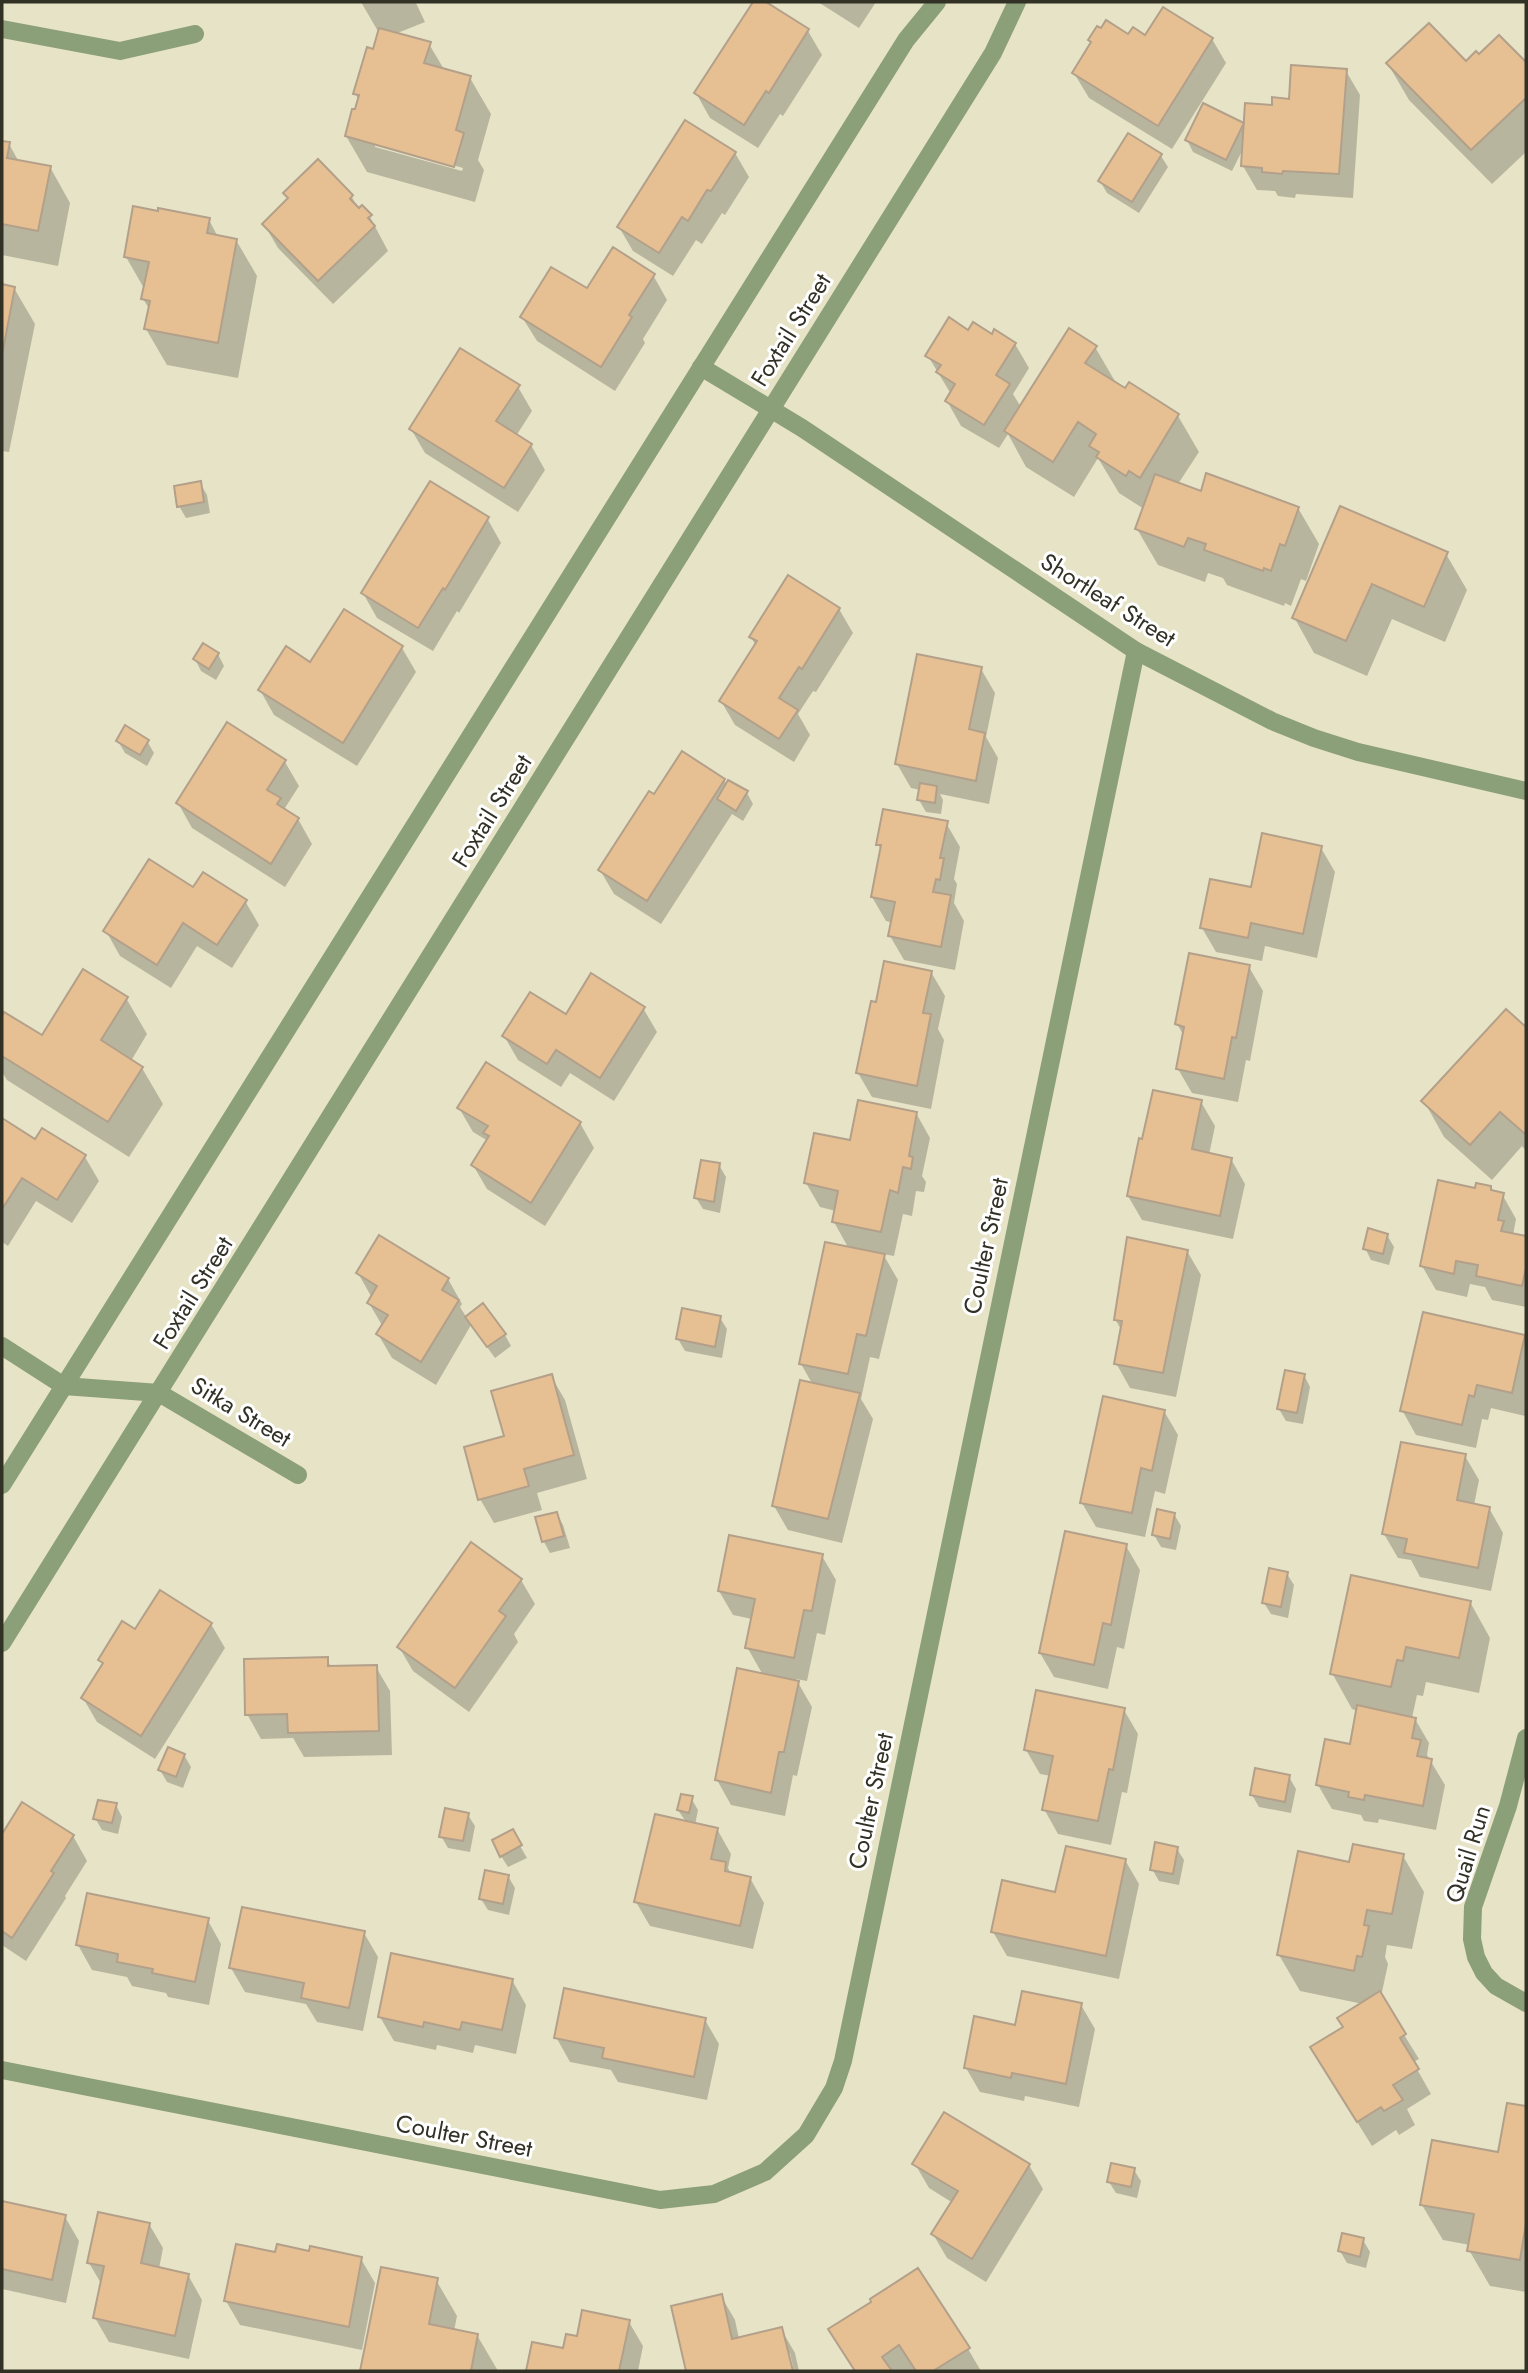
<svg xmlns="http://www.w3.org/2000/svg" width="1528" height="2373" font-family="Jost,sans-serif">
  <rect width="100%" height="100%" fill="#e7e3c6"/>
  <g fill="#0003" fill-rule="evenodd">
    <path d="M361 2H419L416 3 425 22 395 34 429 44 445 71 470 78 491 114 478 160 484 170 475 202 367 172 346 136 359 101 355 93 379 33ZM375 143 463 168 462 171 375 147Z"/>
    <polygon points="755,2 763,2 808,31 822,55 783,116 780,114 758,148 710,118 696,93"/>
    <polygon points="818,2 876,2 859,28"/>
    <polygon points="1129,36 1212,39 1226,63 1172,149 1089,98 1074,73 1092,44 1090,40"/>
    <polygon points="1499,38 1526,65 1526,152 1492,184 1409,100 1388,64 1466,64 1479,56"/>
    <polygon points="1346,71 1360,95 1353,198 1296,194 1295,198 1278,196 1275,191 1257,190 1243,166 1244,147 1232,171 1193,152 1187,140 1243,125 1245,129 1273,107"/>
    <polygon points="2,142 9,144 19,162 50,167 70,203 58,266 2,255"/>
    <polygon points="735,153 749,177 725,215 722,213 702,244 696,240 673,276 633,251 619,227"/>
    <polygon points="1161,156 1168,167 1139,213 1107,193 1100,181"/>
    <polygon points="351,196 360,210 362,208 370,217 388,251 333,304 278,248 264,224"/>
    <polygon points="209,220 218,237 236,240 257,276 238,378 167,365 146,329 150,310 143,299 145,290 126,257"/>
    <polygon points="653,275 667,300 643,339 645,343 615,391 537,341 522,317 587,291"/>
    <polygon points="2,286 14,288 35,324 9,452 2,451"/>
    <polygon points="969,332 993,336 1015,344 1029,368 1013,394 1021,407 1095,347 1116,383 1126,391 1129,385 1178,416 1199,452 1178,484 1202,493 1298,508 1319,544 1306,581 1301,579 1291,606 1285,603 1284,606 1227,585 1223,578 1208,573 1205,582 1158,565 1137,529 1144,509 1119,493 1098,458 1074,497 1026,467 1008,434 999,448 961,426 947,401 951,394 928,356"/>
    <polygon points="518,387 532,411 516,436 531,445 545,470 518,512 425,453 411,429"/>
    <polygon points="200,483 207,495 210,513 186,518 179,506"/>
    <polygon points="1341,509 1446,554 1467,590 1445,642 1392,619 1367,676 1314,653 1294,617"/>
    <polygon points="487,518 501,543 459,613 457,611 433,651 377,618 363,593"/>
    <polygon points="839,609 853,633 816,692 813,691 798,714 810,735 794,762 735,725 721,701 756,646 751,637"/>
    <polygon points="402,648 416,672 357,766 274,715 260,690 311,664"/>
    <polygon points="218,654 224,666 216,680 201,671 195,659"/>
    <polygon points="981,669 995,693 986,737 998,758 989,804 940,794 943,800 941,814 926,812 919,800 920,790 911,788 897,764"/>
    <polygon points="227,725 285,762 299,786 285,808 288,813 298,819 312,844 285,887 192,828 178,803"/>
    <polygon points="118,741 147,741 154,753 147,766 125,753"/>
    <polygon points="724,780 727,785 747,793 753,804 743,821 732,814 661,924 614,894 600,870 654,797"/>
    <polygon points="946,823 960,847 954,879 957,884 954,903 964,921 955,970 904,960 890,936 893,923 886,921 872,897 881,850 878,844"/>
    <polygon points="1321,848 1335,872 1317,958 1265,946 1262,961 1216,952 1202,928 1252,889"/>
    <polygon points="194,889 245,901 259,925 232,968 197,946 171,988 120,956 106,931"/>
    <polygon points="1249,967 1263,991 1250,1061 1246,1060 1238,1102 1192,1093 1178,1069 1184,1036 1177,1024"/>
    <polygon points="931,972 945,996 938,1029 944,1040 931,1109 872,1097 858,1073 878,1004"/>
    <polygon points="126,998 147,1034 131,1061 142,1068 163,1104 129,1157 7,1080 2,1072 2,1019 5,1014 43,1038"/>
    <polygon points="643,1008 657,1032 614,1101 570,1073 561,1087 518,1060 504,1036"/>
    <polygon points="1506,1011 1526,1030 1526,1151 1522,1146 1492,1180 1444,1137 1424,1101"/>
    <polygon points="1201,1102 1215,1126 1209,1155 1231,1159 1245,1184 1233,1239 1142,1220 1128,1196 1144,1141"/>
    <polygon points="459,1108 580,1123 594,1148 545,1226 487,1189 473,1165 488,1141 473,1132"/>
    <polygon points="916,1113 930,1138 922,1176 926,1182 924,1192 916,1191 912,1216 903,1214 894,1256 883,1254 898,1280 879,1359 870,1357 861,1399 873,1419 842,1543 788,1530 774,1506 813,1385 801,1364 849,1249 834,1222 836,1211 820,1207 806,1183 852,1142"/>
    <polygon points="2,1120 35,1141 85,1157 99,1181 72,1223 36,1201 8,1246 2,1242"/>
    <polygon points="719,1165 726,1177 720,1213 703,1209 696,1198"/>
    <polygon points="1490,1188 1493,1192 1502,1194 1516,1219 1513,1235 1526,1237 1526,1307 1492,1300 1485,1287 1470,1284 1467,1297 1436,1290 1422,1266 1476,1190"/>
    <polygon points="1387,1235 1394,1247 1389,1265 1371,1260 1365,1248"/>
    <polygon points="1187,1251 1201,1275 1176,1397 1130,1388 1116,1363 1122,1331 1115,1319"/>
    <polygon points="358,1273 448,1279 462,1304 460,1307 467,1318 505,1335 511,1346 495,1358 471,1325 436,1385 392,1358 378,1334 383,1327 369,1303 372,1298"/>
    <polygon points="720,1318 727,1329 722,1358 685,1351 678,1339"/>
    <polygon points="1524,1336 1526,1341 1525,1416 1491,1408 1488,1420 1482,1419 1476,1448 1416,1435 1402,1410"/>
    <polygon points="1304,1375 1310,1387 1303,1424 1286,1421 1279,1409"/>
    <polygon points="551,1376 565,1400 587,1479 537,1493 542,1510 494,1523 480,1499 506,1438"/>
    <polygon points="1164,1411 1178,1435 1165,1494 1155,1491 1145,1537 1096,1527 1082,1503"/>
    <polygon points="1465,1456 1479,1480 1474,1505 1489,1508 1503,1533 1491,1591 1420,1577 1411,1560 1398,1558 1384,1534"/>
    <polygon points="557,1514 563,1525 570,1548 550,1553 544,1542"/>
    <polygon points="1174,1514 1181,1526 1176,1550 1161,1547 1154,1535"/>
    <polygon points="1126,1546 1140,1570 1124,1649 1117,1647 1108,1689 1054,1677 1040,1653"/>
    <polygon points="822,1556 836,1580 825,1635 817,1633 807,1681 796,1679 812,1707 797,1776 793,1775 785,1816 731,1805 717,1780 763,1675 747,1647 752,1619 733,1615 719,1591"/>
    <polygon points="1287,1574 1294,1585 1288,1618 1271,1614 1264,1603"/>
    <polygon points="521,1580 535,1604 514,1634 518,1642 469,1712 413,1671 399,1647"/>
    <polygon points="1470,1602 1490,1638 1479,1693 1426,1682 1423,1696 1417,1695 1412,1718 1415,1719 1429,1743 1427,1755 1445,1785 1436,1830 1379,1819 1378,1823 1364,1821 1361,1815 1332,1809 1318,1785 1351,1746 1358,1711 1352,1709 1332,1673"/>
    <polygon points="211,1624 225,1648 155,1759 97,1722 83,1698 103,1666 100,1660 136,1632"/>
    <polygon points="327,1659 331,1667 376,1667 390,1691 392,1755 304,1757 293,1738 261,1739 247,1714"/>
    <polygon points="1124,1710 1138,1734 1127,1793 1122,1792 1111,1845 1058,1834 1044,1809 1051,1776 1040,1774 1026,1750"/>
    <polygon points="184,1755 191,1767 183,1788 167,1782 160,1770"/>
    <polygon points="1289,1777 1296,1789 1291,1813 1259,1807 1252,1795"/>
    <polygon points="691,1798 698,1810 695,1825 717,1829 731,1854 728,1868 731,1874 750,1878 764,1903 753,1949 650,1926 636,1902 686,1822 678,1810"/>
    <polygon points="23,1805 73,1836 87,1861 65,1896 66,1898 26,1961 2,1945 2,1837"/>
    <polygon points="116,1805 122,1817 118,1834 102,1830 95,1818"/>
    <polygon points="468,1815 475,1826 470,1852 448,1848 441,1836"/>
    <polygon points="512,1832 527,1858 508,1867 501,1856"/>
    <polygon points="1177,1849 1184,1860 1179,1885 1159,1881 1152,1869"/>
    <polygon points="1403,1856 1424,1892 1412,1949 1387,1945 1385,1957 1388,1964 1382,1992 1377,1991 1419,2059 1413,2062 1431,2094 1407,2109 1415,2125 1399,2135 1396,2130 1372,2146 1326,2072 1345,2028 1363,2004 1300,1991 1279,1955 1350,1864"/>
    <polygon points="1125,1860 1139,1884 1119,1979 1007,1956 993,1932 1056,1894"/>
    <polygon points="508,1876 515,1888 509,1915 488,1910 481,1899"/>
    <polygon points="207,1919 221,1944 209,2005 168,1997 166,1993 132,1986 127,1977 92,1970 78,1945"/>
    <polygon points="364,1933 378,1957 363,2031 317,2022 306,2004 245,1992 231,1968"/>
    <polygon points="512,1980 526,2005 516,2054 475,2045 473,2053 437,2045 436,2050 394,2041 380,2017"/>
    <polygon points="1081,2005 1095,2029 1079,2107 1025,2096 1024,2101 980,2092 966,2068 1016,2027"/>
    <polygon points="705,2020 719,2044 707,2100 618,2082 611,2070 570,2062 556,2037"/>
    <polygon points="1508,2105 1526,2108 1526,2292 1490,2286 1469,2250 1470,2245 1443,2240 1422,2205 1500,2154"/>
    <polygon points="915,2164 1029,2165 1043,2189 986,2282 947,2258 933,2234 953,2203 929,2188"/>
    <polygon points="1134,2170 1141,2181 1137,2198 1116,2193 1109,2182"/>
    <polygon points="2,2203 65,2217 79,2241 66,2303 2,2289"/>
    <polygon points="149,2224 163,2248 159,2269 188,2275 202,2300 189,2359 109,2342 95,2318 102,2285 89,2263"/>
    <polygon points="1363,2240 1370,2252 1366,2268 1347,2263 1340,2251"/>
    <polygon points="311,2253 361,2259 375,2283 362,2350 240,2325 226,2301"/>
    <polygon points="382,2269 436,2280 457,2316 454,2331 477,2335 498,2371 362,2371"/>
    <polygon points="721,2296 735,2320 739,2339 781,2329 795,2353 799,2371 794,2371 790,2353 786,2353 791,2371 688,2371 673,2307"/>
    <polygon points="629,2322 643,2346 638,2371 528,2371 533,2344 564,2350 578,2338"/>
    <polygon points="831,2330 968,2349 981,2371 916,2371 915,2369 911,2371 856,2371"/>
  </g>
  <g fill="#e6c093" stroke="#b3a08a" stroke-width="2">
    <polygon points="753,2 766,2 809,29 769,93 766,91 744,125 694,93"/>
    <polygon points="1163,7 1213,38 1158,126 1072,73 1091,42 1088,40 1097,26 1101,28 1106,20 1128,34 1133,27 1145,35"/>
    <polygon points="1429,23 1466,61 1476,51 1479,54 1499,35 1526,62 1526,98 1471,150 1386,63"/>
    <polygon points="379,28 431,42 424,63 471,76 456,130 464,133 454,167 345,136 352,109 355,109 359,95 353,94 367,47 373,49"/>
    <polygon points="1291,65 1347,69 1339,174 1283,171 1282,174 1262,172 1262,168 1241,166 1245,103 1272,105 1272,97 1289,99"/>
    <polygon points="1203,103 1244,123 1226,160 1185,140"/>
    <polygon points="685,120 736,152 711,191 707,190 688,221 682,217 659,253 617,227"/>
    <polygon points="1128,133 1162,154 1132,202 1098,181"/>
    <polygon points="2,141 10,142 7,158 51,166 38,231 2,224"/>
    <polygon points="318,159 353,195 350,199 359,208 362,205 372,215 368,218 375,226 318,281 262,224 288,198 283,193"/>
    <polygon points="133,206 158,211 158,208 210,218 207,233 237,239 218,343 144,329 150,301 141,299 149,262 124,257"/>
    <polygon points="613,247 655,274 629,315 632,317 601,367 520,317 551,267 587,288"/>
    <polygon points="2,284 15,287 2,355"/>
    <polygon points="949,317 968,330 973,322 992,334 994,329 1016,343 996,375 1010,384 984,425 945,401 955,384 936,372 941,365 925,356"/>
    <polygon points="1069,328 1097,346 1085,363 1125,388 1129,382 1179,414 1140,478 1129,471 1126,476 1096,457 1099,452 1089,446 1096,434 1078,422 1053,462 1004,431"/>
    <polygon points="460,348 520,385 496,421 532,444 504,488 409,429"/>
    <polygon points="1206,473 1299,507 1285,546 1280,544 1271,571 1264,568 1263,571 1204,550 1206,544 1188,538 1184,547 1135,529 1155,474 1201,491"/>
    <polygon points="201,481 204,502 177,507 174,486"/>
    <polygon points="430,481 489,517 445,590 443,588 418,628 361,593"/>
    <polygon points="1340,506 1448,552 1424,607 1372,584 1346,641 1292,618"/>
    <polygon points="788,575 840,608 802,669 799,667 779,698 798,710 779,739 719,701 757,641 749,637"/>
    <polygon points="344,609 403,646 343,743 258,690 286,646 310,662"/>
    <polygon points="203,643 219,653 209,669 193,659"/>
    <polygon points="917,654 982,667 969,729 985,733 976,781 895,764"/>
    <polygon points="227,722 286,760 267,790 281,798 277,804 299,818 271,864 176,803"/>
    <polygon points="125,725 149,740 140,755 116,741"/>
    <polygon points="682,751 725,779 647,901 598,870 649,791 654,794"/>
    <polygon points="728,780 748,791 736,811 717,799"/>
    <polygon points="920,783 937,786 935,803 917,800"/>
    <polygon points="883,809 948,821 940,858 944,858 940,880 936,879 933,892 951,895 941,947 888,936 895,902 871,897 881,845 876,845"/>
    <polygon points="1262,833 1322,846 1303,934 1251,923 1248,938 1200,928 1210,879 1251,887"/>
    <polygon points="149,859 193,887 203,872 247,900 217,945 183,923 157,965 103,931"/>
    <polygon points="1189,953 1250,965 1236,1038 1232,1037 1224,1079 1176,1069 1184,1027 1175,1024"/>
    <polygon points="884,961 932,971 923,1013 931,1014 917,1086 856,1073 871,1001 876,1002"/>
    <polygon points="83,969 128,997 101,1040 143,1067 108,1122 2,1056 2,1016 4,1012 42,1035"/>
    <polygon points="591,973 645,1007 600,1078 556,1050 547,1064 502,1036 530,992 566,1014"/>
    <polygon points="1506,1009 1526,1027 1526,1133 1525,1134 1500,1112 1470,1145 1421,1101"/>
    <polygon points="486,1062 581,1122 531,1203 471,1165 489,1136 483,1133 488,1126 457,1108"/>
    <polygon points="1153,1090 1202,1100 1192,1149 1232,1158 1220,1216 1127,1196 1139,1138 1142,1139"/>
    <polygon points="858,1100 917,1112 909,1156 913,1157 911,1169 903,1167 898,1193 890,1190 881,1232 832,1222 838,1191 804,1183 814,1133 850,1140"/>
    <polygon points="2,1118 35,1139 42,1128 86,1155 57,1200 22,1178 2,1209"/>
    <polygon points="701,1160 720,1163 714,1202 694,1198"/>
    <polygon points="1438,1180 1475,1188 1476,1183 1491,1186 1491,1190 1504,1193 1498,1220 1504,1221 1501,1231 1526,1236 1526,1268 1522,1286 1476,1276 1478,1265 1456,1261 1454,1274 1420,1266"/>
    <polygon points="1368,1228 1388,1234 1383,1254 1363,1249"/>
    <polygon points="379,1235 449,1278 442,1290 459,1300 421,1362 376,1334 388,1315 367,1303 377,1286 356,1273"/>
    <polygon points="1127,1237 1188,1250 1163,1373 1114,1364 1122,1321 1114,1320"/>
    <polygon points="825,1242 885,1254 866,1336 857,1334 848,1374 799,1364"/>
    <polygon points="483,1303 506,1334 487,1347 465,1317"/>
    <polygon points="682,1308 721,1316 715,1347 676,1339"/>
    <polygon points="1423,1312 1525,1335 1512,1393 1477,1385 1474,1397 1469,1395 1462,1425 1400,1411"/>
    <polygon points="1285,1370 1305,1374 1297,1413 1277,1409"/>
    <polygon points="552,1374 574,1455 524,1469 529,1486 478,1500 464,1447 504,1436 491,1391"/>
    <polygon points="800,1380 860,1393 828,1519 772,1506"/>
    <polygon points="1103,1396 1165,1410 1152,1471 1141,1468 1132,1513 1080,1503"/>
    <polygon points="1401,1442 1466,1454 1457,1500 1490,1507 1478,1568 1404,1553 1407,1539 1382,1534"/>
    <polygon points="1157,1509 1175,1513 1170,1539 1152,1535"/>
    <polygon points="557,1512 564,1536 542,1542 535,1517"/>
    <polygon points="1065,1531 1127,1544 1111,1625 1103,1623 1094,1665 1039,1653"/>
    <polygon points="729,1535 823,1554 812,1611 804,1610 794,1658 745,1648 755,1599 718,1591"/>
    <polygon points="471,1542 522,1579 499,1611 506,1616 455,1688 397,1647"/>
    <polygon points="1269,1568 1288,1572 1281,1607 1262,1603"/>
    <polygon points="1351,1575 1471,1601 1459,1658 1406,1647 1403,1661 1397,1660 1391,1687 1330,1674"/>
    <polygon points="160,1590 212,1623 141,1736 81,1698 103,1663 98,1660 122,1621 135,1629"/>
    <polygon points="328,1657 328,1666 377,1665 379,1731 288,1733 287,1714 245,1715 244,1659"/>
    <polygon points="737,1668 799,1681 784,1752 779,1752 771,1793 715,1780"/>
    <polygon points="1036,1690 1125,1708 1113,1770 1109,1769 1098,1821 1042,1810 1053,1756 1024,1750"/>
    <polygon points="1357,1705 1416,1718 1412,1738 1421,1740 1417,1756 1432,1759 1423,1806 1365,1795 1364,1800 1348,1797 1349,1792 1316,1785 1325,1739 1350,1744"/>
    <polygon points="168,1747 185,1754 176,1777 158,1770"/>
    <polygon points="1255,1768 1290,1775 1285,1802 1250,1795"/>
    <polygon points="681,1794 693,1796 689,1813 677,1810"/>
    <polygon points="98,1800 117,1803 112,1823 93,1819"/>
    <polygon points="22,1802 74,1835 51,1871 54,1873 12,1938 2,1931 2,1834"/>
    <polygon points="445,1808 469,1813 463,1841 439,1837"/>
    <polygon points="655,1814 718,1828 711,1859 726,1862 725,1871 751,1877 740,1926 634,1902"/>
    <polygon points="513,1829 522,1845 500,1857 492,1840"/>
    <polygon points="1155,1842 1178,1847 1173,1874 1150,1870"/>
    <polygon points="1353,1844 1404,1854 1392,1914 1367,1910 1364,1925 1369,1926 1362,1957 1357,1956 1354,1971 1277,1955 1298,1851 1349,1862"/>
    <polygon points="1066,1846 1126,1859 1106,1956 991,1932 1002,1880 1055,1892"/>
    <polygon points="485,1870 509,1875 503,1904 479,1899"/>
    <polygon points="87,1893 209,1918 195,1982 152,1973 153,1969 117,1962 118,1954 76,1945"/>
    <polygon points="242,1907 365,1931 349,2008 301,1998 304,1983 229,1968"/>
    <polygon points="391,1953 513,1979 502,2030 462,2022 460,2030 424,2022 423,2027 378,2017"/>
    <polygon points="564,1988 706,2018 694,2077 602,2058 604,2048 554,2038"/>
    <polygon points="1022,1991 1082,2003 1066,2084 1012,2073 1011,2078 964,2068 974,2016 1015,2025"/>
    <polygon points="1380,1991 1406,2034 1400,2038 1419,2069 1393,2085 1403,2100 1384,2111 1381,2107 1357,2122 1310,2047 1343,2027 1337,2018"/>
    <polygon points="1507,2103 1526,2106 1526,2223 1520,2260 1467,2251 1474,2214 1420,2205 1432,2140 1498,2152"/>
    <polygon points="944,2112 1030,2164 972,2259 931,2234 958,2191 912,2164"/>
    <polygon points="1111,2163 1135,2168 1131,2187 1107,2182"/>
    <polygon points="2,2201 66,2215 52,2280 2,2269"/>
    <polygon points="98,2212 150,2223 141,2263 189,2274 175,2336 93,2318 104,2266 87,2263"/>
    <polygon points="1342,2233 1364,2238 1360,2257 1338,2251"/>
    <polygon points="236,2244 275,2252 277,2244 309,2251 310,2246 362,2257 349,2327 224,2301"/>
    <polygon points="381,2267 438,2278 429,2324 478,2334 471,2371 360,2371"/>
    <polygon points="918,2268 970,2348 933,2371 916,2371 899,2345 882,2357 892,2371 855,2371 828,2329 871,2302 870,2299"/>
    <polygon points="722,2294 732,2339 782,2327 793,2371 686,2371 671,2306"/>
    <polygon points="582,2310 630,2320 619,2371 526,2371 532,2342 563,2348 566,2334 577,2336"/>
  </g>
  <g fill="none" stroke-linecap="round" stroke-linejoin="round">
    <g stroke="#8b9f78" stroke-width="18">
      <polyline points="2,29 120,51 195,34"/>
      <polyline points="701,367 802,428 1136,651 1272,721 1314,738 1358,752 1526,791"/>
      <polyline points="2,1346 64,1386 159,1393 298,1475"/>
      <polyline points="2,1485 906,40 937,2"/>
      <polyline points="2,1643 993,53 1017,2"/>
      <polyline points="1526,1738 1508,1806 1473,1907 1472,1939 1476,1957 1484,1973 1496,1986 1526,2003"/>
      <polyline points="2,2070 660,2200 714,2194 765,2172 806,2135 834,2088 843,2061 1136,651"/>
    </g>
  </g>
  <g text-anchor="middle" stroke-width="6" stroke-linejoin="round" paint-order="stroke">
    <g font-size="24" fill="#323126" stroke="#fff">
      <text transform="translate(791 330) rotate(-58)" y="8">Foxtail Street</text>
      <text transform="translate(1108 600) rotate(32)" y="8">Shortleaf Street</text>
      <text transform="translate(492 811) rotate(-58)" y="8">Foxtail Street</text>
      <text transform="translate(986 1246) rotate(-78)" y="8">Coulter Street</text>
      <text transform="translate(193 1293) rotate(-58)" y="8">Foxtail Street</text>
      <text transform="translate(241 1412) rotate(31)" y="8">Sitka Street</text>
      <text transform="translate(871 1801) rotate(-78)" y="8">Coulter Street</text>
      <text transform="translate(1468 1854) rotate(-73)" y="8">Quail Run</text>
      <text transform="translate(464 2136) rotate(11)" y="8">Coulter Street</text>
    </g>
  </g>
  <rect width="1528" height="2373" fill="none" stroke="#323126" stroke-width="7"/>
</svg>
